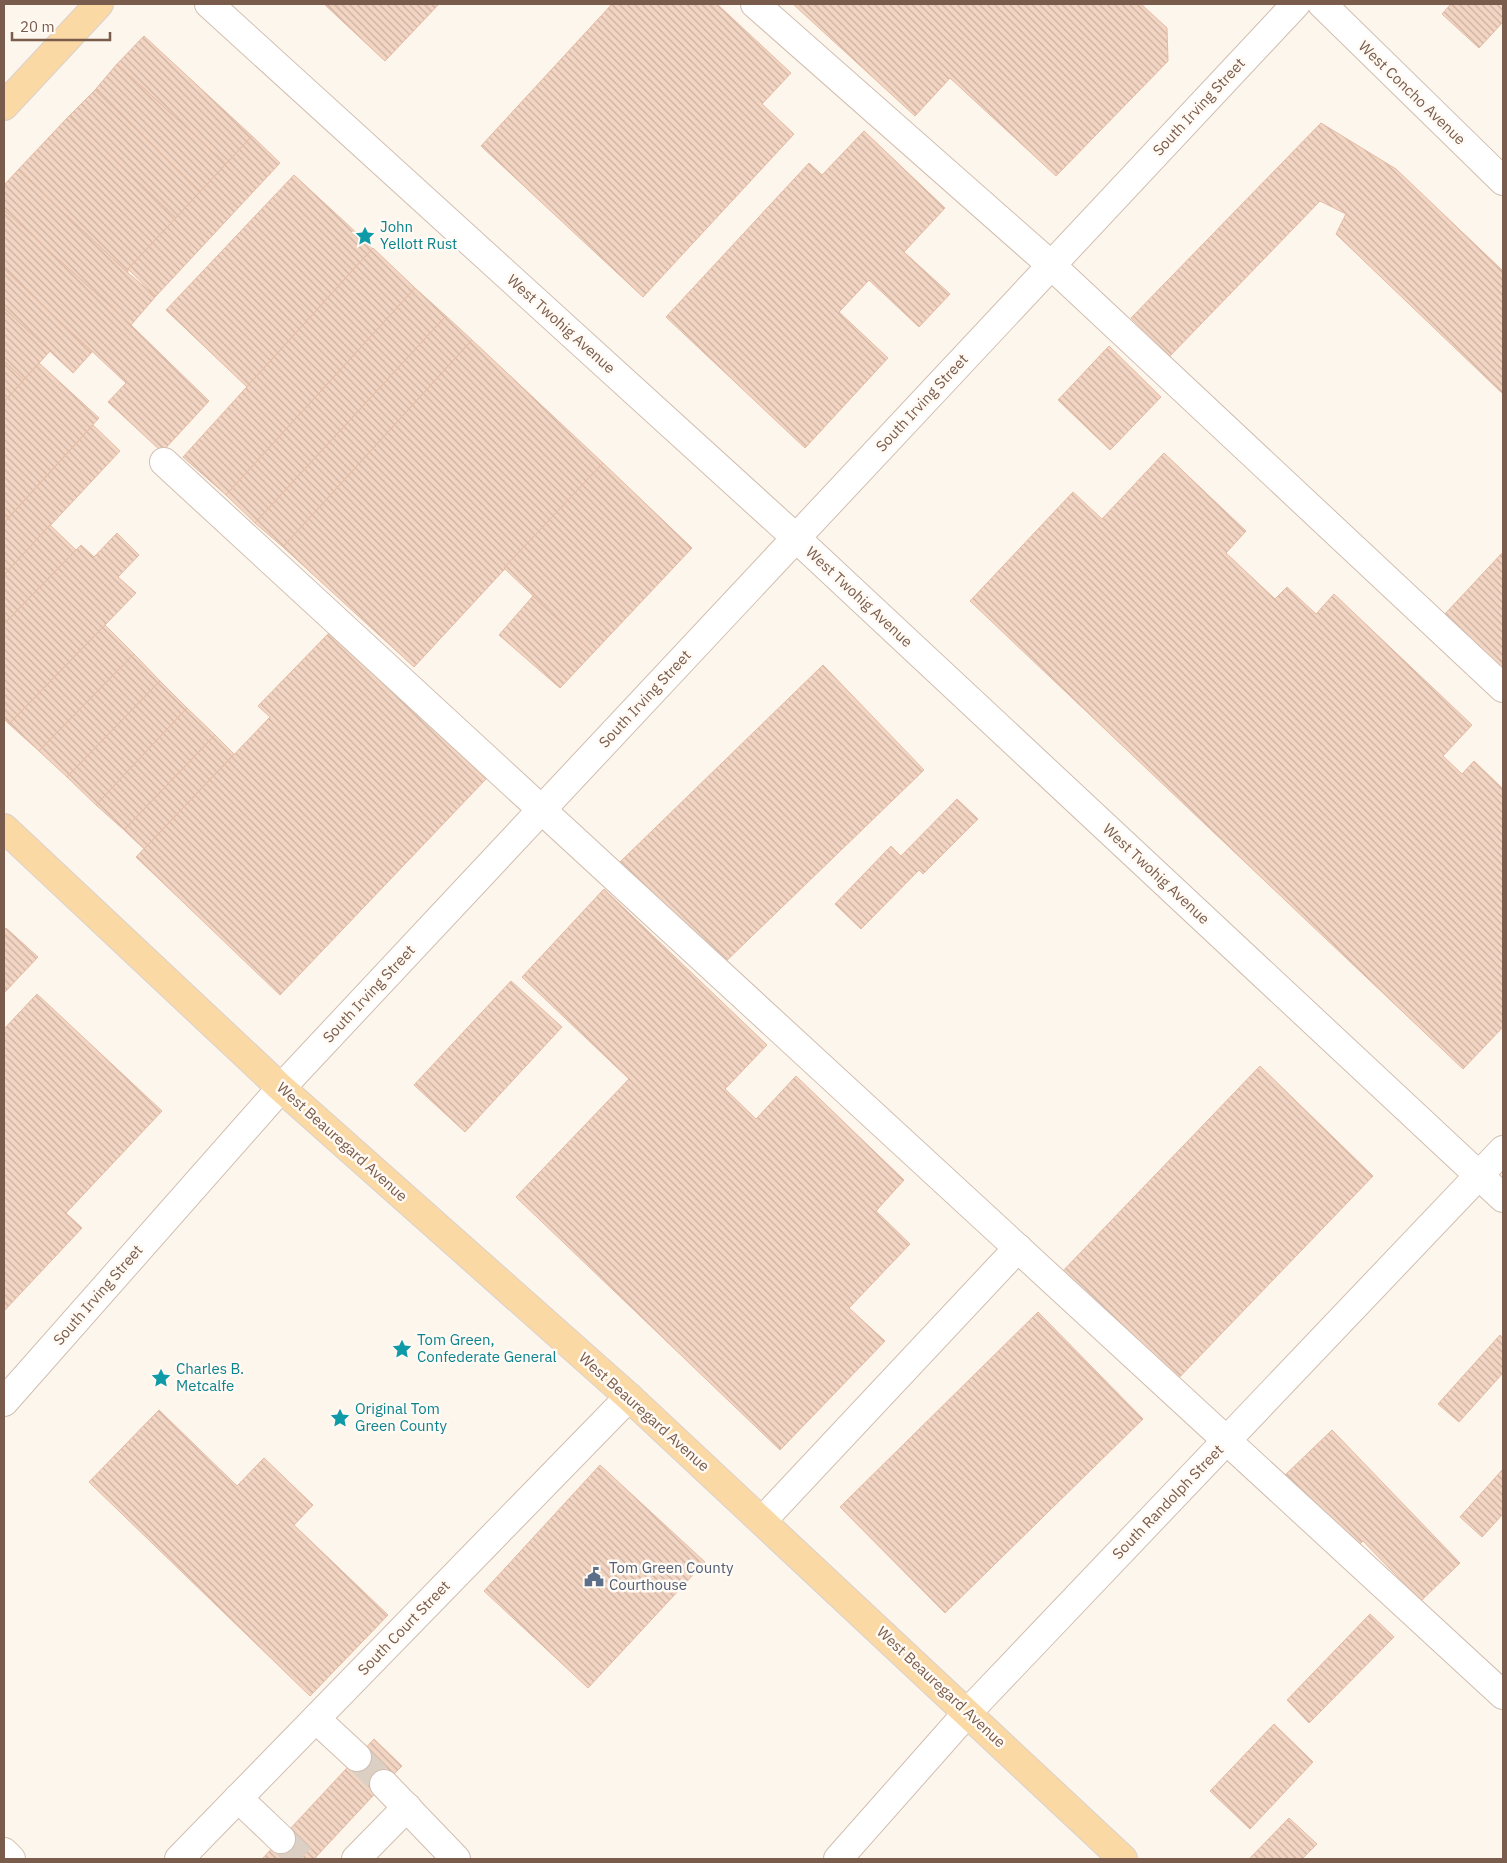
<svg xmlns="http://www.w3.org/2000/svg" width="1507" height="1863" font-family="'IBM Plex Sans',sans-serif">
  <defs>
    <pattern id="building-back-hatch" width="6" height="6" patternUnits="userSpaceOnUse" patternTransform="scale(1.25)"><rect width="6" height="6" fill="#f3d5c3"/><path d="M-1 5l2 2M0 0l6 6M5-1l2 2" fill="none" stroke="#cab0a1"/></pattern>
  </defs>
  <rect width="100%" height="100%" fill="#fdf6ec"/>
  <g fill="url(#building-back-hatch)" stroke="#e6bba3">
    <polygon points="324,4 439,4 385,61"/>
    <polygon points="612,4 717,4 791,73 762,104 794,134 643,297 481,146"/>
    <polygon points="793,4 1141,4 1167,28 1168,61 1056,176 950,78 915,116"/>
    <polygon points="1451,4 1503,4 1503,22 1479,48 1442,14"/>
    <polygon points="144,36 252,136 226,164 117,64"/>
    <polygon points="117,64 226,164 201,192 95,90"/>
    <polygon points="95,90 201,192 176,218 69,116"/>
    <polygon points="69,116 176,218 128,269 128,273 18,170"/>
    <polygon points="1321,123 1396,169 1503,271 1503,394 1336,234 1346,214 1320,201 1170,356 1131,318"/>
    <polygon points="864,131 945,208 904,252 950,294 919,327 869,280 839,312 888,358 805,448 666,317 809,163 822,175"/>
    <polygon points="252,136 280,163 156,296 128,269"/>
    <polygon points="18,170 128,273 156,296 131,325 4,210 4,185"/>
    <polygon points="294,175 373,248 247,387 166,310"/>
    <polygon points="4,210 131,325 209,401 162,452 108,402 126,383 4,269"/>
    <polygon points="373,248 415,288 226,495 183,457"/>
    <polygon points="4,269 92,352 73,373 4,308"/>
    <polygon points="415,288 446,316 255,523 226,495"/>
    <polygon points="4,308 50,351 24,380 4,361"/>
    <polygon points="446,316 472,340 283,547 255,523"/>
    <polygon points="472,340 603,463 414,667 283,547"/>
    <polygon points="1109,346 1161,397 1110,450 1058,400"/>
    <polygon points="4,361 24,380 4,402"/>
    <polygon points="39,363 99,418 9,517 4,513 4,402"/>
    <polygon points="93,425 120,451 4,575 4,523"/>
    <polygon points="1164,453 1246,531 1226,553 1275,599 1287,587 1316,614 1334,594 1472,725 1443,756 1462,774 1474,761 1503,789 1503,1027 1463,1069 970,601 1073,492 1102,519"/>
    <polygon points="603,463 692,548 593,653 504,568"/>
    <polygon points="4,513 9,517 4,523"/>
    <polygon points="50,525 76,550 4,624 4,575"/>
    <polygon points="117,533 139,555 118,577 136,593 9,724 4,719 4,624 81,545 94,557"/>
    <polygon points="1503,552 1503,672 1444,615"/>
    <polygon points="533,596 593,653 560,688 499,635"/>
    <polygon points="105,625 134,654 39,751 9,724"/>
    <polygon points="331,631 486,779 280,995 136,857 270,717 258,706"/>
    <polygon points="134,654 160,681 67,777 39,751"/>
    <polygon points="823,665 924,770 720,967 620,862"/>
    <polygon points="160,681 187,708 96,805 67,777"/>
    <polygon points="187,708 215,735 124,830 96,805"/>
    <polygon points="215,735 234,754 144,849 124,830"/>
    <polygon points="957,799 978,819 923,874 919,870 861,929 835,904 891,846 901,856"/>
    <polygon points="604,889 767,1045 725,1089 756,1119 796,1076 904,1180 876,1211 910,1244 849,1308 885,1341 780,1450 516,1197 629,1079 522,977"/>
    <polygon points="6,928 38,957 4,993 4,930"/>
    <polygon points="511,981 562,1027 465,1132 414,1085"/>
    <polygon points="37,994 162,1111 66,1213 82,1228 4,1311 4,1029"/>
    <polygon points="1260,1066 1373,1176 1172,1385 1059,1275"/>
    <polygon points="1038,1312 1143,1419 945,1613 840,1507"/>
    <polygon points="1500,1335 1503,1339 1503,1373 1459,1422 1438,1404"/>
    <polygon points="159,1410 237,1486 264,1458 313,1505 294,1525 388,1615 310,1696 89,1482"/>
    <polygon points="1332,1430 1460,1563 1421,1601 1363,1541 1352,1552 1282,1478"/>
    <polygon points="600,1465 705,1562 588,1688 484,1591"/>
    <polygon points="1503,1469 1503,1514 1482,1537 1460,1517"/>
    <polygon points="1370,1614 1394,1637 1309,1723 1287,1700"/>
    <polygon points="1274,1724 1313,1762 1250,1829 1210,1791"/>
    <polygon points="374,1739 402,1766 384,1784 314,1859 262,1859"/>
    <polygon points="1289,1818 1317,1844 1302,1859 1249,1859"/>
  </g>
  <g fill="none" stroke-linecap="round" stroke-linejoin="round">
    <g stroke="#dcd0c4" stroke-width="28" stroke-dasharray="28 14" stroke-linecap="butt">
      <polyline points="357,1757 384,1784"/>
      <polyline points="281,1839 302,1859"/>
    </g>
    <defs>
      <g id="minor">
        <polyline points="209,4 796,538 1503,1198"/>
        <polyline points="755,4 1051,265 1503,688"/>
        <polyline points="1322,4 1503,181"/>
        <polyline points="164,462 1503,1695"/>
        <polyline points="4,1402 281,1088 1296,4"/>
        <polyline points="762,1521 1018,1248"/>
        <polyline points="316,1719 357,1757"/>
        <polyline points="384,1784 456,1859"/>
        <polyline points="238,1798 281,1839"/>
        <polyline points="4,1852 11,1859"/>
        <polyline points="179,1859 629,1397"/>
        <polyline points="356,1859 407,1807"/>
        <polyline points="838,1859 968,1712 1503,1150"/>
      </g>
      <g id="major">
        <polyline points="4,106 99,4"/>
        <polyline points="4,828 281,1088 629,1397 1123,1859"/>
      </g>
    </defs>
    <use href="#minor" stroke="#d1beb0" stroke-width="30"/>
    <use href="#major" stroke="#dad1cd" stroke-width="30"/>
    <use href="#minor" stroke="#fff" stroke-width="28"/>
    <use href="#major" stroke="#fbd9a5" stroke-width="28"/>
  </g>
  <defs>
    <symbol id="sight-bare" viewBox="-9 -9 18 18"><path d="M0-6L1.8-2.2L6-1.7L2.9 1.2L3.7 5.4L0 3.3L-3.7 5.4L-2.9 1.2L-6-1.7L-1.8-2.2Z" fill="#0f9aa8" stroke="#fffaf3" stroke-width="2.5" paint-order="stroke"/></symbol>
    <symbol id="civic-bare" viewBox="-9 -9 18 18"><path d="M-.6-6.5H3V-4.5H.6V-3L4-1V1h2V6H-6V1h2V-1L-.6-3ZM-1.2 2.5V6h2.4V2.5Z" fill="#5c6f8a" stroke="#fffaf3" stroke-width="2.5" paint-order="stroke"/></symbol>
  </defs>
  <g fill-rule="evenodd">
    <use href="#sight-bare" x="351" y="222" width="28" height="28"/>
    <use href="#sight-bare" x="388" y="1335" width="28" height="28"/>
    <use href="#sight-bare" x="147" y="1364" width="28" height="28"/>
    <use href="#sight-bare" x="326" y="1404" width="28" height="28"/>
    <use href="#civic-bare" x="580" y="1563" width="28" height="28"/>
  </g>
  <g text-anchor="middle" stroke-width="5" stroke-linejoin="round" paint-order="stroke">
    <g font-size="15" fill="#7a5c4d" stroke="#fffaf3">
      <text transform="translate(1412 93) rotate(44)" y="5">West Concho Avenue</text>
      <text transform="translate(1199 107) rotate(-47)" y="5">South Irving Street</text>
      <text transform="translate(561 324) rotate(42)" y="5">West Twohig Avenue</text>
      <text transform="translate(922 403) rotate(-47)" y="5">South Irving Street</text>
      <text transform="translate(859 597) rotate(43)" y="5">West Twohig Avenue</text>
      <text transform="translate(645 699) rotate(-47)" y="5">South Irving Street</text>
      <text transform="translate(1156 874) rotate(43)" y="5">West Twohig Avenue</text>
      <text transform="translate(369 994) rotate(-47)" y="5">South Irving Street</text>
      <text transform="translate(342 1142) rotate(42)" y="5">West Beauregard Avenue</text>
      <text transform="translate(98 1295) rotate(-49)" y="5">South Irving Street</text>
      <text transform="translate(644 1412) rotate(42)" y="5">West Beauregard Avenue</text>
      <text transform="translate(1168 1502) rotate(-46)" y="5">South Randolph Street</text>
      <text transform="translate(404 1628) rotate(-46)" y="5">South Court Street</text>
      <text transform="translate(941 1687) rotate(43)" y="5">West Beauregard Avenue</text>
    </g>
    <g font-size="15" fill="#0d838f" stroke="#fffaf3" text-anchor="start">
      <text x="380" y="232">John<tspan x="380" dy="17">Yellott Rust</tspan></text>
      <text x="417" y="1345">Tom Green,<tspan x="417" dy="17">Confederate General</tspan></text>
      <text x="176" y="1374">Charles B.<tspan x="176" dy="17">Metcalfe</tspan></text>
      <text x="355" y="1414">Original Tom<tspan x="355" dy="17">Green County</tspan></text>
    </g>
    <g font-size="15" fill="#4e5e75" stroke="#fffaf3" text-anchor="start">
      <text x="609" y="1573">Tom Green County<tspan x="609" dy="17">Courthouse</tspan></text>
    </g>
  </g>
  <rect width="1507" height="1863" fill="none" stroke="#7a5c4d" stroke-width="10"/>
  <path d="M12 32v8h98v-8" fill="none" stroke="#7a5c4d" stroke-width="2.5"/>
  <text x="20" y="32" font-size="15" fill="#7a5c4d" stroke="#fffaf3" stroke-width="4" paint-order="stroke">20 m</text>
</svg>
